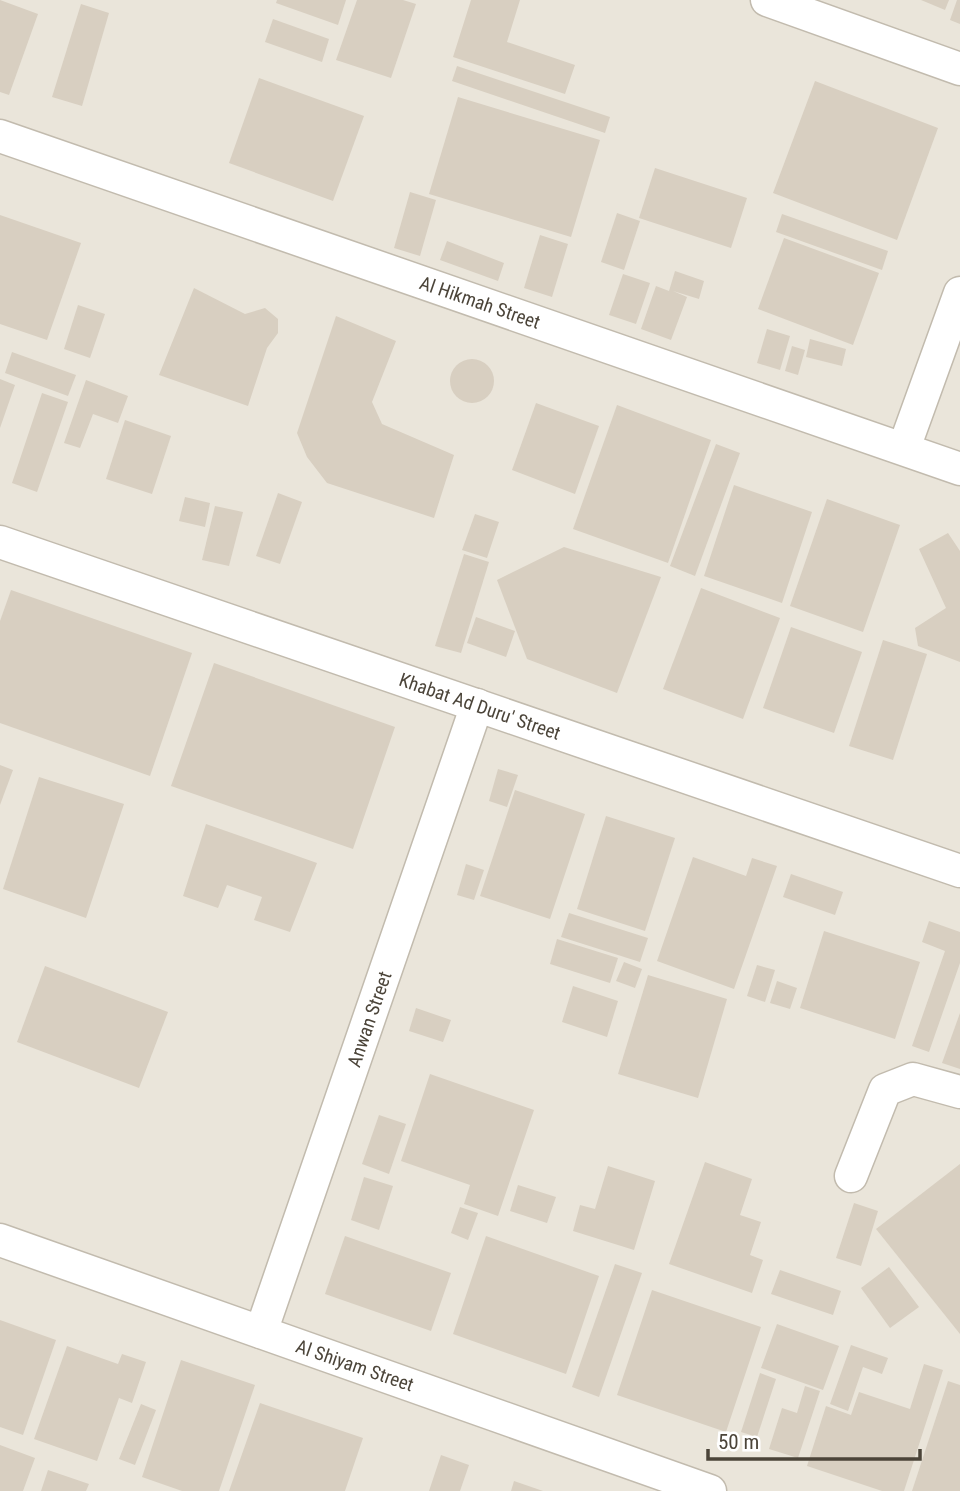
<svg xmlns="http://www.w3.org/2000/svg" width="960" height="1491" font-family="'Roboto Condensed',sans-serif">
  <rect width="100%" height="100%" fill="#f6f3ec"/>
  <rect fill="#eae5da" x="0" y="0" width="960" height="1491"/>
  <g fill="#d8cfc1">
    <polygon points="0,0 38,14 9,95 0,92"/>
    <polygon points="277,0 346,0 338,25 276,3"/>
    <polygon points="357,0 403,0 416,4 391,78 336,60"/>
    <polygon points="471,0 520,0 507,42 575,65 565,94 453,57"/>
    <polygon points="921,0 949,0 945,10"/>
    <polygon points="957,0 960,0 960,24 950,20"/>
    <polygon points="81,4 109,13 82,106 52,97"/>
    <polygon points="273,19 329,39 322,62 265,42"/>
    <polygon points="457,66 610,117 605,133 452,81"/>
    <polygon points="259,78 364,116 333,201 229,163"/>
    <polygon points="815,81 938,128 897,240 773,193"/>
    <polygon points="458,97 600,140 571,237 429,194"/>
    <polygon points="655,168 747,198 731,248 639,218"/>
    <polygon points="410,192 436,200 420,256 394,248"/>
    <polygon points="617,213 640,221 624,270 601,262"/>
    <polygon points="782,214 888,251 882,270 776,232"/>
    <polygon points="0,215 81,243 47,340 0,324"/>
    <polygon points="540,235 568,244 552,297 524,288"/>
    <polygon points="784,238 879,273 853,345 758,309"/>
    <polygon points="447,241 504,263 498,281 440,260"/>
    <polygon points="675,271 704,281 699,299 673,291 687,297 671,340 641,329 656,286 669,291"/>
    <polygon points="623,274 650,283 636,324 609,315"/>
    <polygon points="194,288 245,314 265,308 278,319 278,333 267,348 248,406 159,375"/>
    <polygon points="78,305 105,314 90,358 64,349"/>
    <polygon points="336,316 396,341 372,402 382,424 454,455 434,518 327,483 307,457 297,433"/>
    <polygon points="767,329 790,336 780,370 757,363"/>
    <polygon points="810,339 846,349 842,366 806,357"/>
    <polygon points="792,346 805,350 798,375 785,371"/>
    <polygon points="12,352 76,375 68,396 5,373"/>
    <circle cx="472" cy="381" r="22"/>
    <polygon points="0,379 15,385 0,428"/>
    <polygon points="86,380 128,396 118,423 93,414 80,448 64,443"/>
    <polygon points="42,393 68,402 37,492 12,483"/>
    <polygon points="536,403 599,426 575,494 512,470"/>
    <polygon points="617,405 711,440 668,563 573,529"/>
    <polygon points="125,420 171,436 152,494 106,479"/>
    <polygon points="716,444 740,453 695,576 670,566"/>
    <polygon points="734,485 812,512 782,603 704,576"/>
    <polygon points="278,493 302,502 280,564 256,556"/>
    <polygon points="185,497 210,503 205,527 179,521"/>
    <polygon points="827,499 900,525 863,632 790,606"/>
    <polygon points="215,506 243,512 229,566 202,560"/>
    <polygon points="475,514 499,522 487,558 462,550"/>
    <polygon points="948,533 960,551 960,662 918,646 915,628 946,608 919,549"/>
    <polygon points="564,547 661,577 617,693 527,659 497,580"/>
    <polygon points="464,554 489,562 461,653 435,646"/>
    <polygon points="701,588 780,618 743,719 663,689"/>
    <polygon points="11,590 192,653 150,776 0,723 0,621"/>
    <polygon points="476,617 515,631 506,657 467,643"/>
    <polygon points="791,627 862,652 834,733 763,708"/>
    <polygon points="883,640 927,654 893,760 849,746"/>
    <polygon points="214,663 395,727 353,849 171,786"/>
    <polygon points="0,765 13,770 0,805"/>
    <polygon points="498,769 518,775 507,807 489,801"/>
    <polygon points="39,777 124,804 86,918 3,889"/>
    <polygon points="515,790 585,814 550,919 480,896"/>
    <polygon points="606,816 675,838 645,931 577,909"/>
    <polygon points="206,824 317,863 290,932 254,920 262,897 227,885 218,908 183,896"/>
    <polygon points="693,857 746,876 752,858 777,866 734,989 657,961"/>
    <polygon points="466,864 484,870 474,900 457,895"/>
    <polygon points="791,874 843,892 835,915 783,897"/>
    <polygon points="569,913 648,938 640,962 561,937"/>
    <polygon points="929,921 960,932 960,963 929,1052 912,1046 945,951 922,942"/>
    <polygon points="824,931 920,962 895,1039 800,1008"/>
    <polygon points="557,939 618,958 610,983 550,964"/>
    <polygon points="624,962 642,969 635,988 616,981"/>
    <polygon points="757,965 775,970 765,1002 747,996"/>
    <polygon points="45,966 168,1012 139,1088 17,1042"/>
    <polygon points="648,975 727,999 698,1098 618,1074"/>
    <polygon points="777,981 797,988 790,1009 770,1003"/>
    <polygon points="573,986 618,1001 607,1037 562,1022"/>
    <polygon points="416,1008 451,1020 443,1042 409,1031"/>
    <polygon points="960,1013 960,1069 942,1063"/>
    <polygon points="430,1074 534,1110 498,1216 464,1204 470,1185 401,1161"/>
    <polygon points="379,1115 406,1124 389,1174 362,1164"/>
    <polygon points="705,1162 752,1179 740,1215 761,1222 750,1255 763,1260 752,1293 669,1264"/>
    <polygon points="960,1164 960,1334 876,1229"/>
    <polygon points="608,1166 655,1181 634,1250 573,1231 580,1205 595,1209"/>
    <polygon points="364,1177 393,1186 379,1230 351,1220"/>
    <polygon points="518,1185 556,1197 547,1223 510,1211"/>
    <polygon points="854,1203 878,1211 861,1266 836,1258"/>
    <polygon points="460,1207 478,1213 468,1240 451,1233"/>
    <polygon points="345,1236 451,1273 431,1331 325,1294"/>
    <polygon points="486,1236 599,1276 566,1374 453,1334"/>
    <polygon points="615,1264 642,1273 599,1397 572,1387"/>
    <polygon points="889,1267 919,1307 890,1328 861,1288"/>
    <polygon points="780,1270 841,1291 833,1315 771,1294"/>
    <polygon points="652,1290 761,1327 726,1432 617,1395"/>
    <polygon points="0,1320 56,1340 23,1435 0,1427"/>
    <polygon points="777,1324 839,1346 823,1390 761,1368"/>
    <polygon points="851,1345 888,1358 882,1374 863,1367 848,1411 830,1404"/>
    <polygon points="67,1346 118,1364 122,1354 146,1362 132,1403 119,1398 97,1461 34,1439"/>
    <polygon points="181,1360 255,1385 219,1491 182,1491 142,1477"/>
    <polygon points="924,1364 943,1370 904,1491 882,1491 807,1466 826,1406 851,1415 859,1392 910,1409"/>
    <polygon points="760,1373 776,1379 757,1437 741,1432"/>
    <polygon points="948,1381 960,1385 960,1491 912,1491"/>
    <polygon points="805,1386 820,1391 798,1458 769,1449 782,1408 797,1413"/>
    <polygon points="260,1403 363,1438 345,1491 229,1491"/>
    <polygon points="141,1404 156,1410 135,1465 119,1459"/>
    <polygon points="0,1445 35,1458 23,1491 0,1491"/>
    <polygon points="441,1455 469,1465 460,1491 429,1491"/>
    <polygon points="48,1470 89,1484 86,1491 41,1491"/>
    <polygon points="514,1481 543,1491 511,1491"/>
  </g>
  <g fill="none" stroke-linecap="round" stroke-linejoin="round">
    <defs>
      <g id="minor">
        <polyline points="767,0 960,69"/>
        <polyline points="0,136 960,469"/>
        <polyline points="904,448 960,293"/>
        <polyline points="0,542 960,871"/>
        <polyline points="851,1176 885,1090 913,1079 960,1092"/>
        <polyline points="0,1240 710,1491"/>
        <polyline points="261,1332 477,705"/>
      </g>
    </defs>
    <use href="#minor" stroke="#c2bbae" stroke-width="35"/>
    <use href="#minor" stroke="#fff" stroke-width="32"/>
  </g>
  <g text-anchor="middle" stroke-width="5" stroke-linejoin="round" paint-order="stroke">
    <g font-size="19" fill="#4b4439" stroke="#fff">
      <text transform="translate(480 302) rotate(19)" y="7">Al Hikmah Street</text>
      <text transform="translate(480 706) rotate(19)" y="7">Khabat Ad Duru' Street</text>
      <text transform="translate(369 1019) rotate(-71)" y="7">Anwan Street</text>
      <text transform="translate(355 1365) rotate(19)" y="7">Al Shiyam Street</text>
    </g>
  </g>
  <path d="M708 1449v10h212v-10" fill="none" stroke="#4b4439" stroke-width="3.5"/>
  <text x="718" y="1449" font-size="21" fill="#4b4439" stroke="#ffffff" stroke-width="5" paint-order="stroke">50 m</text>
</svg>
